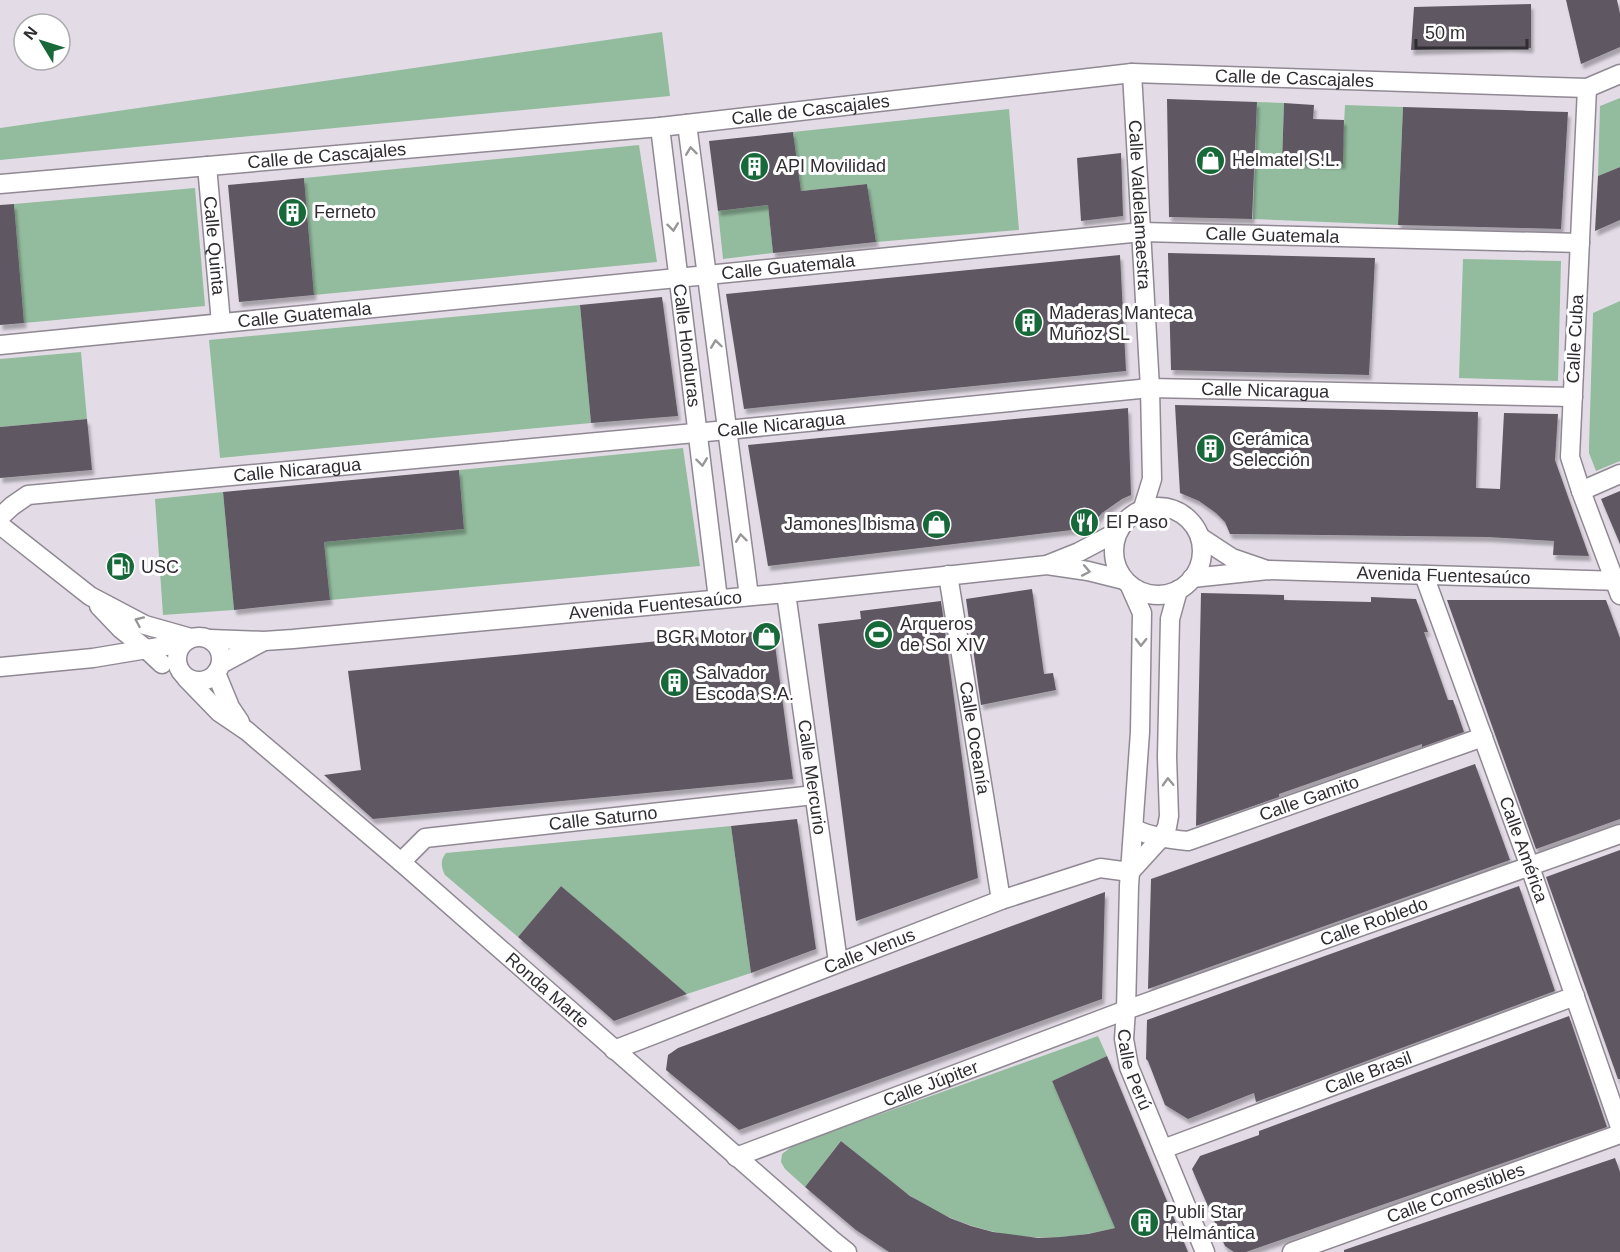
<svg xmlns="http://www.w3.org/2000/svg" width="1620" height="1252" font-family="Helvetica,sans-serif">
  <defs>
    <filter id="shadow"><feDropShadow dx="2.5" dy="5" stdDeviation="1.5" flood-color="#0004"/></filter>
  </defs>
  <rect width="100%" height="100%" fill="#e3dce7"/>
  <g fill="#93bc9e">
    <polygon points="662,32 670,96 0,160 0,128"/>
    <polygon points="1620,98 1620,167 1598,176 1600,106"/>
    <polygon points="1257,102 1284,103 1282,162 1342,164 1345,105 1403,107 1398,225 1253,219"/>
    <polygon points="1009,109 1019,230 876,242 867,184 801,191 793,132"/>
    <polygon points="639,145 657,262 314,295 304,178"/>
    <polygon points="195,188 205,306 24,323 14,204"/>
    <polygon points="768,205 773,253 723,259 718,211"/>
    <polygon points="1463,259 1561,261 1558,381 1459,378"/>
    <polygon points="1620,301 1620,461 1596,471 1589,453 1589,447 1593,313"/>
    <polygon points="580,305 591,423 220,458 209,340"/>
    <polygon points="81,352 87,419 0,427 0,359"/>
    <polygon points="683,448 700,566 330,600 324,542 464,529 459,470"/>
    <polygon points="223,492 234,610 163,615 155,499"/>
    <path d="M731 826 751 973 687 994 561 886 518 937 445 875C441 867 440 860 446 853Z"/>
    <path d="M1098 1036 1107 1056 1052 1081 1115 1228C1097 1232 1079 1236 1061 1237 1008 1241 953 1225 909 1195 886 1179 864 1159 841 1141L805 1187 785 1169 781 1162 782 1154 794 1145Z"/>
  </g>
  <g fill="#5f5962" filter="url(#shadow)">
    <polygon points="1566,0 1617,0 1620,14 1620,47 1581,64"/>
    <polygon points="1531,4 1531,48 1509,47 1411,50 1414,7"/>
    <polygon points="1167,99 1257,102 1252,219 1169,217"/>
    <polygon points="1284,103 1314,105 1313,119 1344,120 1343,164 1282,162"/>
    <polygon points="1403,107 1568,112 1561,229 1398,225"/>
    <polygon points="793,132 801,191 867,184 876,242 773,253 768,205 718,211 709,141"/>
    <polygon points="1121,153 1123,216 1081,221 1077,158"/>
    <polygon points="1620,167 1620,220 1595,231 1598,176"/>
    <polygon points="304,178 314,295 239,302 228,185"/>
    <polygon points="14,204 24,323 0,325 0,205"/>
    <polygon points="1168,253 1375,258 1369,375 1171,370"/>
    <polygon points="1120,255 1126,371 744,409 726,294"/>
    <polygon points="662,297 678,416 591,423 580,305"/>
    <polygon points="1175,405 1478,412 1476,488 1500,489 1504,413 1558,414 1555,460 1589,556 1553,555 1554,541 1487,537 1230,534 1225,522 1216,513 1199,501 1180,493"/>
    <polygon points="1128,408 1131,495 1122,499 1102,513 1089,528 768,566 748,445"/>
    <polygon points="87,419 92,470 0,478 0,427"/>
    <polygon points="459,470 464,529 324,542 330,600 234,610 223,492"/>
    <polygon points="1620,491 1620,544 1601,499"/>
    <polygon points="1032,589 1044,674 1053,673 1056,690 981,705 966,599"/>
    <polygon points="1201,593 1284,595 1284,600 1371,602 1371,597 1416,599 1428,632 1424,632 1448,700 1453,700 1464,732 1422,747 1422,744 1279,794 1279,797 1196,826"/>
    <polygon points="1447,600 1606,600 1620,638 1620,819 1536,849"/>
    <polygon points="941,601 978,878 856,921 818,624 861,619 860,611"/>
    <polygon points="773,630 793,779 373,819 324,775 361,770 348,671"/>
    <polygon points="1475,764 1510,860 1148,989 1151,879"/>
    <polygon points="797,819 816,949 751,973 731,826"/>
    <polygon points="1620,850 1620,1079 1618,1079 1546,877"/>
    <polygon points="561,886 628,943 687,994 614,1021 518,937"/>
    <polygon points="1519,886 1555,991 1256,1102 1254,1093 1188,1119 1165,1105 1148,1061 1146,1059 1147,1020"/>
    <polygon points="1105,892 1102,999 739,1130 666,1070 668,1055 678,1048"/>
    <polygon points="1569,1016 1607,1127 1246,1252 1234,1252 1225,1246 1192,1169 1200,1156 1259,1135 1259,1131"/>
    <polygon points="1107,1056 1188,1252 889,1252 856,1230 805,1187 841,1141 910,1196 950,1218 971,1226 993,1232 1038,1238 1060,1237 1088,1234 1115,1228 1052,1081"/>
    <polygon points="1615,1158 1620,1172 1620,1252 1344,1252 1344,1250"/>
  </g>
  <g fill="none" stroke-linecap="round" stroke-linejoin="round">
    <defs>
      <g id="minor">
        <path id="s1" d="M1132 73 1150 388 1152 479 1143 508"/>
        <polyline points="1587,88 1570,457 1581,491 1620,595"/>
        <polyline points="687,124 749,596"/>
        <path id="s2" d="M660 127 718 599"/>
        <path id="s3" d="M207 166 221 323"/>
        <path id="s4" d="M0 184 660 127 1132 73 1587 88 1620 74"/>
        <path id="s5" d="M0 345 1142 232 1580 243"/>
        <polyline points="1581,491 1620,474"/>
        <circle cx="1158" cy="551" r="44"/>
        <path id="s6" d="M0 517 12 506 28 495 727 430 1150 388 1573 397"/>
        <polyline points="0,525 90,596 145,625 191,638"/>
        <polyline points="1200,537 1232,558 1264,569"/>
        <polyline points="1049,564 1079,552 1117,532"/>
        <path id="s7" d="M948 575 1001 900"/>
        <path id="s8" d="M1424 575 1530 867 1620 1127"/>
        <path id="s9" d="M1192 578 1268 570 1620 581"/>
        <path id="s10" d="M1130 586 1142 613 1140 732 1129 886 1126 1010 1124 1039 1129 1067 1205 1252"/>
        <path id="s11" d="M786 593 838 962"/>
        <polyline points="99,606 121,629 146,649 162,664"/>
        <circle cx="199" cy="659" r="22"/>
        <path id="s12" d="M210 639 264 641 293 639 786 593 1047 565 1088 571 1124 580"/>
        <polyline points="221,664 262,642"/>
        <polyline points="0,667 93,658 183,643"/>
        <polyline points="216,673 230,707 240,722"/>
        <path id="s13" d="M186 678 219 712 247 731 401 862 832 1240 847 1252"/>
        <path id="s14" d="M1134 829C1152 837 1169 839 1188 841L1483 737"/>
        <path id="s15" d="M401 862 425 838 814 795"/>
        <polyline points="1130,872 1161,838 1167,827 1169,816 1167,757 1170,619 1178,590"/>
        <path id="s16" d="M614 1050 1001 900 1100 868 1130 872"/>
        <path id="s17" d="M1163 1149 1575 996"/>
        <path id="s18" d="M736 1157 1126 1010 1620 834"/>
        <path id="s19" d="M1292 1252 1620 1134"/>
      </g>
    </defs>
    <use href="#minor" stroke="#908994" stroke-width="21"/>
    <use href="#minor" stroke="#fff" stroke-width="18"/>
  </g>
  <defs><path id="oneway-chevron" d="M-2-3.5L2.5 0L-2 3.5" fill="none" stroke-width="1.6" stroke-linecap="round" stroke-linejoin="round" transform="scale(1.5)"/></defs>
  <g stroke="#989698">
    <use href="#oneway-chevron" transform="translate(691 151) rotate(-97)"/>
    <use href="#oneway-chevron" transform="translate(673 227) rotate(83)"/>
    <use href="#oneway-chevron" transform="translate(716 344) rotate(-98)"/>
    <use href="#oneway-chevron" transform="translate(702 462) rotate(83)"/>
    <use href="#oneway-chevron" transform="translate(741 538) rotate(-97)"/>
    <use href="#oneway-chevron" transform="translate(1086 571) rotate(11)"/>
    <use href="#oneway-chevron" transform="translate(139 621) rotate(-156)"/>
    <use href="#oneway-chevron" transform="translate(1141 642) rotate(91)"/>
    <use href="#oneway-chevron" transform="translate(1168 782) rotate(-92)"/>
  </g>
  <defs>
    <symbol id="shop-disc" viewBox="-11 -11 22 22"><circle r="9.5" fill="#17693a" stroke="#fff"/><path d="M-5-2.5h2.3a2.7 3.5 0 0 1 5.4 0H5L5.5 6h-11ZM-1.5-2.5h3a1.5 2.3 0 0 0-3 0Z" fill="#fff"/></symbol>
    <symbol id="building-disc" viewBox="-11 -11 22 22"><circle r="9.5" fill="#17693a" stroke="#fff"/><path d="M-4-6H4V6H1V3H-1V6H-4ZM-2.5-4.3h1.7v1.8h-1.7ZM.8-4.3h1.7v1.8H.8ZM-2.5-1h1.7V.8h-1.7ZM.8-1h1.7V.8H.8Z" fill="#fff"/></symbol>
    <symbol id="restaurant-disc" viewBox="-11 -11 22 22"><circle r="9.5" fill="#17693a" stroke="#fff"/><path d="M-5-6h1v4h1v-4h1v4h1v-4h1v5L-1.5 .5V6h-2V.5L-5-1ZM5-6V6H3V1.5H1.5Q1.5-4 5-6Z" fill="#fff"/></symbol>
    <symbol id="fuel-disc" viewBox="-11 -11 22 22"><circle r="9.5" fill="#17693a" stroke="#fff"/><path d="M-5.5-6h7V0h2V4h1.3V-2.5L3-4.5l.8-.8L6-3V5H2.5V1h-1V6h-7ZM-4.2-4.7v3.2H.2V-4.7Z" fill="#fff"/></symbol>
    <symbol id="stadium-disc" viewBox="-11 -11 22 22"><circle r="9.5" fill="#17693a" stroke="#fff"/><path d="M0-5a6.5 5 0 1 0 0 10a6.5 5 0 1 0 0-10ZM-3.5-1.8h7v3.6h-7Z" fill="#fff"/></symbol>
  </defs>
  <g fill-rule="evenodd">
    <use href="#shop-disc" x="1194" y="144" width="33" height="33"/>
    <use href="#building-disc" x="738" y="150" width="33" height="33"/>
    <use href="#building-disc" x="276" y="196" width="33" height="33"/>
    <use href="#building-disc" x="1012" y="306" width="33" height="33"/>
    <use href="#building-disc" x="1194" y="432" width="33" height="33"/>
    <use href="#restaurant-disc" x="1068" y="506" width="33" height="33"/>
    <use href="#shop-disc" x="920" y="508" width="33" height="33"/>
    <use href="#fuel-disc" x="104" y="550" width="33" height="33"/>
    <use href="#stadium-disc" x="862" y="618" width="33" height="33"/>
    <use href="#shop-disc" x="750" y="620" width="33" height="33"/>
    <use href="#building-disc" x="658" y="666" width="33" height="33"/>
    <use href="#building-disc" x="1128" y="1206" width="33" height="33"/>
  </g>
  <g text-anchor="middle" stroke-width="6" stroke-linejoin="round" paint-order="stroke">
    <g font-size="18" fill="#302d32" stroke="#fff">
      <text dy="6" stroke="none"><textPath href="#s4" startOffset="1300">Calle de Cascajales</textPath></text>
      <text dy="6" stroke="none"><textPath href="#s4" startOffset="814">Calle de Cascajales</textPath></text>
      <text dy="6" stroke="none"><textPath href="#s4" startOffset="328">Calle de Cascajales</textPath></text>
      <text dy="6" stroke="none"><textPath href="#s1" startOffset="132">Calle Valdelamaestra</textPath></text>
      <text dy="6" stroke="none"><textPath href="#s5" startOffset="1278">Calle Guatemala</textPath></text>
      <text dy="6" stroke="none"><textPath href="#s3" startOffset="80">Calle Quinta</textPath></text>
      <text dy="6" stroke="none"><textPath href="#s5" startOffset="792">Calle Guatemala</textPath></text>
      <text dy="6" stroke="none"><textPath href="#s5" startOffset="306">Calle Guatemala</textPath></text>
      <text transform="translate(1575 339) rotate(-87)" y="6">Calle Cuba</text>
      <text dy="6" stroke="none"><textPath href="#s2" startOffset="220">Calle Honduras</textPath></text>
      <text dy="6" stroke="none"><textPath href="#s6" startOffset="1278">Calle Nicaragua</textPath></text>
      <text dy="6" stroke="none"><textPath href="#s6" startOffset="792">Calle Nicaragua</textPath></text>
      <text dy="6" stroke="none"><textPath href="#s6" startOffset="306">Calle Nicaragua</textPath></text>
      <text dy="6" stroke="none"><textPath href="#s9" startOffset="252">Avenida Fuentesaúco</textPath></text>
      <text dy="6" stroke="none"><textPath href="#s12" startOffset="447">Avenida Fuentesaúco</textPath></text>
      <text dy="6" stroke="none"><textPath href="#s7" startOffset="165">Calle Oceanía</textPath></text>
      <text dy="6" stroke="none"><textPath href="#s11" startOffset="186">Calle Mercurio</textPath></text>
      <text dy="6" stroke="none"><textPath href="#s14" startOffset="184">Calle Gamito</textPath></text>
      <text dy="6" stroke="none"><textPath href="#s15" startOffset="213">Calle Saturno</textPath></text>
      <text dy="6" stroke="none"><textPath href="#s8" startOffset="292">Calle América</textPath></text>
      <text dy="6" stroke="none"><textPath href="#s18" startOffset="680">Calle Robledo</textPath></text>
      <text dy="6" stroke="none"><textPath href="#s16" startOffset="274">Calle Venus</textPath></text>
      <text dy="6" stroke="none"><textPath href="#s13" startOffset="478">Ronda Marte</textPath></text>
      <text dy="6" stroke="none"><textPath href="#s10" startOffset="488">Calle Perú</textPath></text>
      <text dy="6" stroke="none"><textPath href="#s17" startOffset="219">Calle Brasil</textPath></text>
      <text dy="6" stroke="none"><textPath href="#s18" startOffset="208">Calle Júpiter</textPath></text>
      <text dy="6" stroke="none"><textPath href="#s19" startOffset="174">Calle Comestibles</textPath></text>
    </g>
    <g font-size="18" fill="#302d32" stroke="#fff" text-anchor="start">
      <text x="1232" y="166">Helmatel S.L.</text>
      <text x="776" y="172">API Movilidad</text>
      <text x="314" y="218">Ferneto</text>
      <text x="1049" y="319">Maderas Manteca<tspan x="1049" dy="21">Muñoz SL</tspan></text>
      <text x="1232" y="445">Cerámica<tspan x="1232" dy="21">Selección</tspan></text>
      <text x="1106" y="528">El Paso</text>
      <text x="915" y="530" text-anchor="end">Jamones Ibisma</text>
      <text x="141" y="573">USC</text>
      <text x="900" y="630">Arqueros<tspan x="900" dy="21">de Sol XIV</tspan></text>
      <text x="746" y="643" text-anchor="end">BGR Motor</text>
      <text x="695" y="679">Salvador<tspan x="695" dy="21">Escoda S.A.</tspan></text>
      <text x="1165" y="1218">Publi Star<tspan x="1165" dy="21">Helmántica</tspan></text>
    </g>
  </g>
  <g transform="translate(42 42) rotate(308)"><circle r="28" fill="#ffffff" stroke="#acabad" stroke-width="1.5"/>
  <path d="M0-4.5L10 22L0 15L-10 22Z" fill="#17693a"/>
  <text y="-9" font-size="16" font-weight="bold" text-anchor="middle" fill="#302d32">N</text>
  </g>
  <path d="M1416 39v9h111v-9" fill="none" stroke="#302d32" stroke-width="3"/>
  <text x="1425" y="39" font-size="18" fill="#302d32" stroke="#ffffff" stroke-width="4.5" paint-order="stroke">50 m</text>
</svg>
